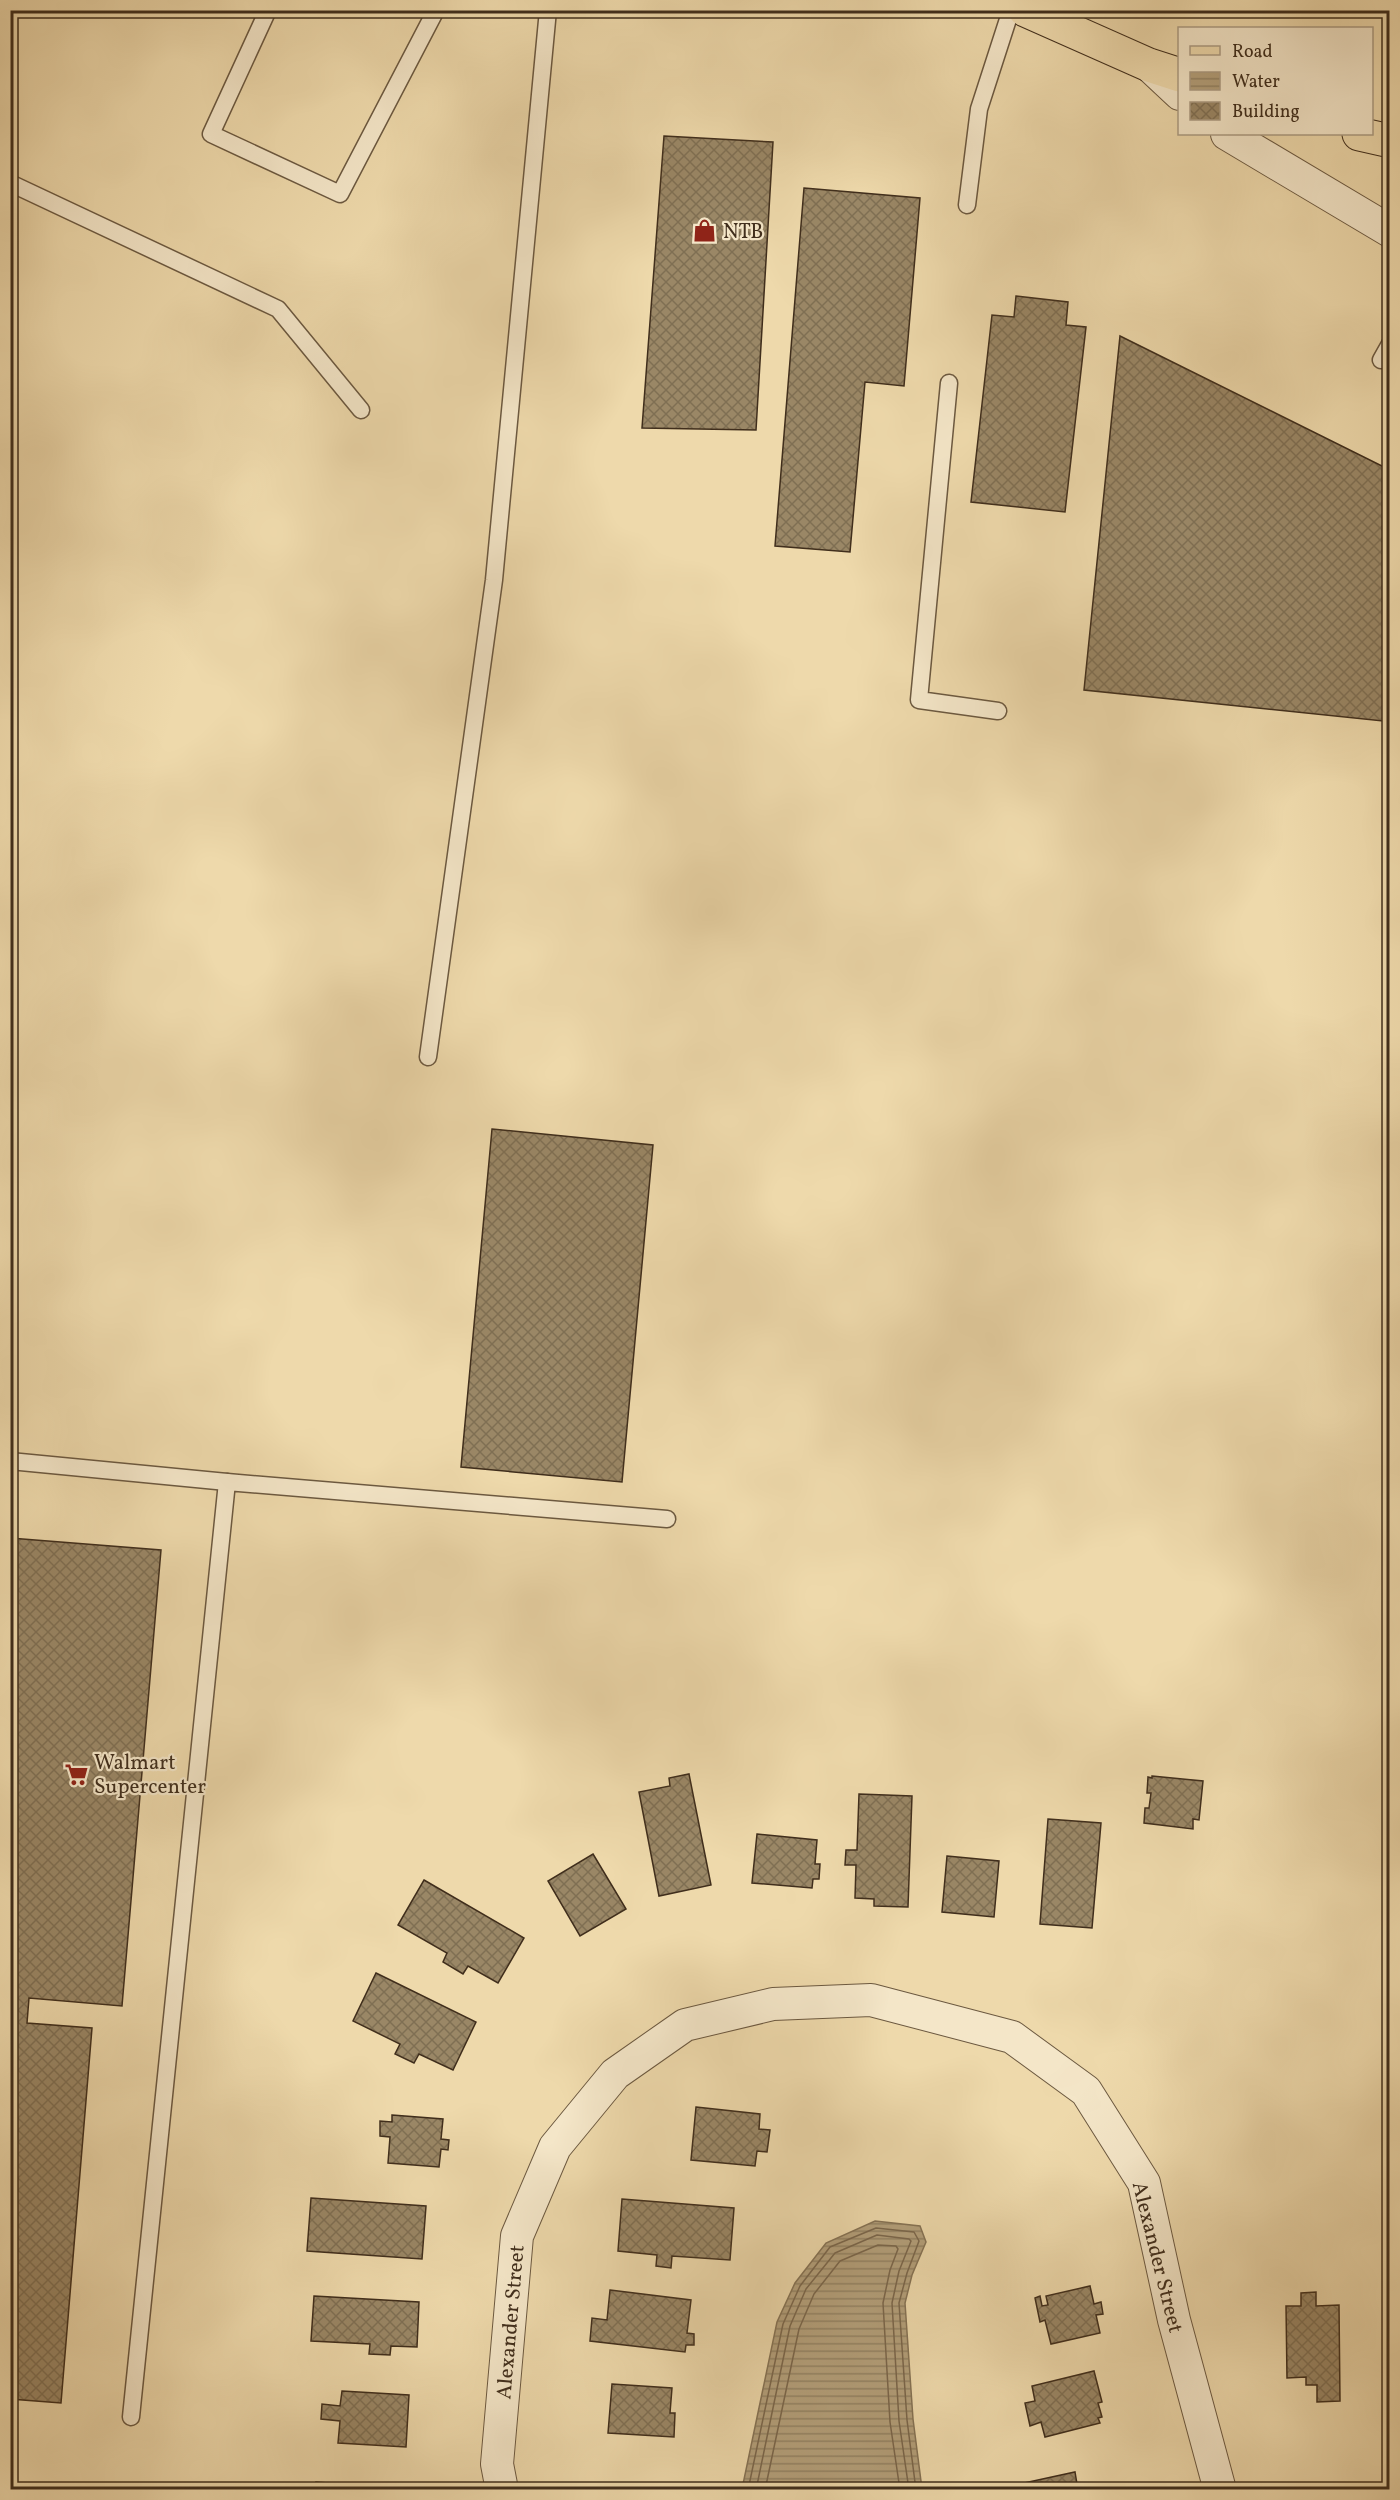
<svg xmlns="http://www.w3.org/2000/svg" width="1400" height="2500" font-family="Vollkorn,serif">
  <defs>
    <pattern id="water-rules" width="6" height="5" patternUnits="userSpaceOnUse" patternTransform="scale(1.5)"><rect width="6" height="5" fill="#b39f7a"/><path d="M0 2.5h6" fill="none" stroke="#938263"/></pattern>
    <pattern id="building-cross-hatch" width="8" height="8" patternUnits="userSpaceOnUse" patternTransform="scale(1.5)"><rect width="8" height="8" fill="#9a8766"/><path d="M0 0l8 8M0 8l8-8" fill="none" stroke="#7f6f53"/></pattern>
  </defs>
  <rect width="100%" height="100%" fill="#eed9ab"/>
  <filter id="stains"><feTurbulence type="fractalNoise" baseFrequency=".00333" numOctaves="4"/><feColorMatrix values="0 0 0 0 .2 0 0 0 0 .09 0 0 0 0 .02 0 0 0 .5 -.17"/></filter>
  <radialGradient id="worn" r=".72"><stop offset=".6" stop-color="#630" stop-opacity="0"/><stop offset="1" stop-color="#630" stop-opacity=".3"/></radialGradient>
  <polygon fill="url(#water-rules)" stroke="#857254" stroke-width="1.5" points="875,2221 920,2226 926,2242 912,2275 905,2303 913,2419 922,2489 742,2489 777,2322 795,2283 826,2243"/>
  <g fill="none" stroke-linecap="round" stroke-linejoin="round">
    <g stroke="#7a664b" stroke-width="1.5">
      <polyline points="748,2490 783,2324 800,2286 830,2247 876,2228 914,2232 919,2241 907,2273 899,2303 907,2420 916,2490"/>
      <polyline points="756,2490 790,2326 806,2289 835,2253 877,2235 909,2239 911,2241 899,2271 892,2303 899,2421 909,2490"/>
      <polyline points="765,2490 799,2329 814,2294 840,2261 878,2245 896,2246 898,2249 890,2270 883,2303 890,2422 900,2490"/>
    </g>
  </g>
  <g fill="url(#building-cross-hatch)" stroke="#402e1c" stroke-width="1.5">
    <polygon points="664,136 773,142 756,430 642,428"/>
    <polygon points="804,188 920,198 904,386 865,382 850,552 775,546"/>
    <polygon points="1016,296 1068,302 1066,325 1086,327 1065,512 971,502 992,315 1014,317"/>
    <polygon points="1120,336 1390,470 1390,656 1383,721 1084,690"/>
    <polygon points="492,1129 653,1145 622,1482 461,1467"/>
    <polygon points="10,1538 161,1550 122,2006 29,1998 27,2023 92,2028 61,2403 10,2399"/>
    <polygon points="689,1774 711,1885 659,1896 639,1792 670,1786 669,1778"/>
    <polygon points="1152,1776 1203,1781 1199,1820 1193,1819 1193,1829 1144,1823 1145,1808 1149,1808 1151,1793 1147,1793 1148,1777 1152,1778"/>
    <polygon points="859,1794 912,1796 908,1907 874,1906 874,1899 855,1898 856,1865 845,1865 846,1850 857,1850"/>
    <polygon points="1048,1819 1101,1823 1092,1928 1040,1924"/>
    <polygon points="757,1834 817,1840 815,1864 820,1864 819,1879 813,1879 812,1888 752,1883"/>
    <polygon points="593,1854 626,1909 580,1936 548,1881"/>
    <polygon points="947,1856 999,1861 994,1917 942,1912"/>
    <polygon points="424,1880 524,1938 498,1983 468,1966 463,1974 443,1962 447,1953 398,1925"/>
    <polygon points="376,1973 476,2022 453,2070 419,2054 414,2063 395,2054 400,2044 353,2021"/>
    <polygon points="696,2107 760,2114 759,2129 770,2130 767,2152 757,2151 755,2166 691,2160"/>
    <polygon points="392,2115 443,2119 441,2139 449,2140 448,2150 441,2149 439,2167 388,2163 390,2137 380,2136 380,2121 392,2122"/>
    <polygon points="311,2198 426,2206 422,2259 307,2251"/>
    <polygon points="622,2199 734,2208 730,2260 672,2256 671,2268 656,2266 657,2255 618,2251"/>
    <polygon points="1090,2286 1094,2304 1101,2302 1103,2314 1096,2315 1100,2333 1051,2344 1045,2320 1040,2322 1035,2298 1040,2296 1042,2306 1048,2305 1046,2296"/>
    <polygon points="610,2290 691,2300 687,2333 694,2334 694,2345 686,2345 685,2352 590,2341 592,2318 607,2320"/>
    <polygon points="1316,2292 1316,2306 1339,2305 1340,2401 1317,2402 1317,2385 1306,2385 1306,2377 1287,2378 1286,2306 1301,2306 1301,2293"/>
    <polygon points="314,2296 419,2302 417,2347 391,2346 390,2355 369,2354 370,2344 311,2341"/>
    <polygon points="1094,2371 1102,2402 1098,2403 1102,2417 1098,2418 1100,2423 1045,2437 1041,2422 1030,2426 1025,2403 1035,2401 1032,2386"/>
    <polygon points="612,2384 672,2388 670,2413 675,2413 674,2437 608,2433"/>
    <polygon points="342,2391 409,2395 406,2447 338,2443 340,2421 321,2419 322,2404 340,2406"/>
    <polygon points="1075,2472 1078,2490 1011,2490 1010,2486"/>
    <polygon points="316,2482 352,2485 352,2490 316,2490"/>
  </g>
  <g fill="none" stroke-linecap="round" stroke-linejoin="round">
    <defs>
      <g id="service">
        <polyline points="268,10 211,134 340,194 436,10"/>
        <polyline points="10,183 278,309 361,410"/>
        <polyline points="967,205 979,109 1011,10"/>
        <polyline points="1381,360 1390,344"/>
        <polyline points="949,383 919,700 998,711"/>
        <polyline points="428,1057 494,580 548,10"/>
        <polyline points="10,1461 227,1482"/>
        <polyline points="131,2417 227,1482 667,1519"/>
      </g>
      <g id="minor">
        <polyline points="1149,65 1180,94"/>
        <polyline points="1227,134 1390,231"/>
        <polyline points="502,2490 497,2464 517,2236 555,2147 615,2074 685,2025 773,2004 871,2000 1012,2037 1086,2091 1144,2183 1174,2320 1220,2490"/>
      </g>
      <g id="primary">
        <polyline points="1025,10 1149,65 1180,75"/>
        <polyline points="1359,134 1390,141"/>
      </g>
    </defs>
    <use href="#service" stroke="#6c5940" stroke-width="19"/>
    <use href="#minor" stroke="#6c5940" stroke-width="34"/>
    <use href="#primary" stroke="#402e1c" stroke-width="35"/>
    <use href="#service" stroke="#f4e6c8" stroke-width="16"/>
    <use href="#minor" stroke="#f4e6c8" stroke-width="32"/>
    <use href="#primary" stroke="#eed9ab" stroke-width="33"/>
  </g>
  <defs>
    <symbol id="shop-bare" viewBox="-9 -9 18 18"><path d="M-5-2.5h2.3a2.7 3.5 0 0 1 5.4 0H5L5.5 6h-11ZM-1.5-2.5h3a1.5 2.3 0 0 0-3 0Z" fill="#8f2418" stroke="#f4e6c8" stroke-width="2.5" paint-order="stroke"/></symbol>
    <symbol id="supermarket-bare" viewBox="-9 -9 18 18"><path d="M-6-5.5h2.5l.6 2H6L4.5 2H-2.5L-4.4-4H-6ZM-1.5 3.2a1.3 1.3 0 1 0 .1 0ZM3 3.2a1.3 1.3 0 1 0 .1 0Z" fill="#8f2418" stroke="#f4e6c8" stroke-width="2.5" paint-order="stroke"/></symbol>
  </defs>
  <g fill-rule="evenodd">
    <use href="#shop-bare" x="688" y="214" width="33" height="33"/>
    <use href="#supermarket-bare" x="60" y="1758" width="33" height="33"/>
  </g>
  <g text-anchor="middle" stroke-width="4.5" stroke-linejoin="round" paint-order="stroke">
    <g font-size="21" fill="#402e1c" stroke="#f4e6c8" text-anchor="start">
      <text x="723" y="238">NTB</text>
      <text x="94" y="1769">Walmart<tspan x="94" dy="24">Supercenter</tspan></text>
    </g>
    <g font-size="21" fill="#402e1c" stroke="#f4e6c8">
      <text transform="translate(1158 2257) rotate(76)" y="7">Alexander Street</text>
      <text transform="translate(510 2322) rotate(-85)" y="7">Alexander Street</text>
    </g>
  </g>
  <rect width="1400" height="2500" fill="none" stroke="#eed9ab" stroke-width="36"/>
  <rect x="12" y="12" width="1376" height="2476" fill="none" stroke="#402e1c" stroke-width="3"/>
  <rect x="18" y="18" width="1364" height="2464" fill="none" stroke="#402e1c" stroke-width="1.5"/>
  <rect x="1178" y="27" width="195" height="108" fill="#f4e6c8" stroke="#ac9c83" stroke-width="1.5"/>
  <rect x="1190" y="46" width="30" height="9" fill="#eed9ab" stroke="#ac9c83" stroke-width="1.5"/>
  <text x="1232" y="57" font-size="18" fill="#402e1c">Road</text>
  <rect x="1190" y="72" width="30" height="18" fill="url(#water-rules)" stroke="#ac9c83" stroke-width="1.5"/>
  <text x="1232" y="87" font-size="18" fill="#402e1c">Water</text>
  <rect x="1190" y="102" width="30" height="18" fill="url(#building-cross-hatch)" stroke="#ac9c83" stroke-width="1.5"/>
  <text x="1232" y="117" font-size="18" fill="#402e1c">Building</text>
  <rect width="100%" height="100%" filter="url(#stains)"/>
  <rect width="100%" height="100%" fill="url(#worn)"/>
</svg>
